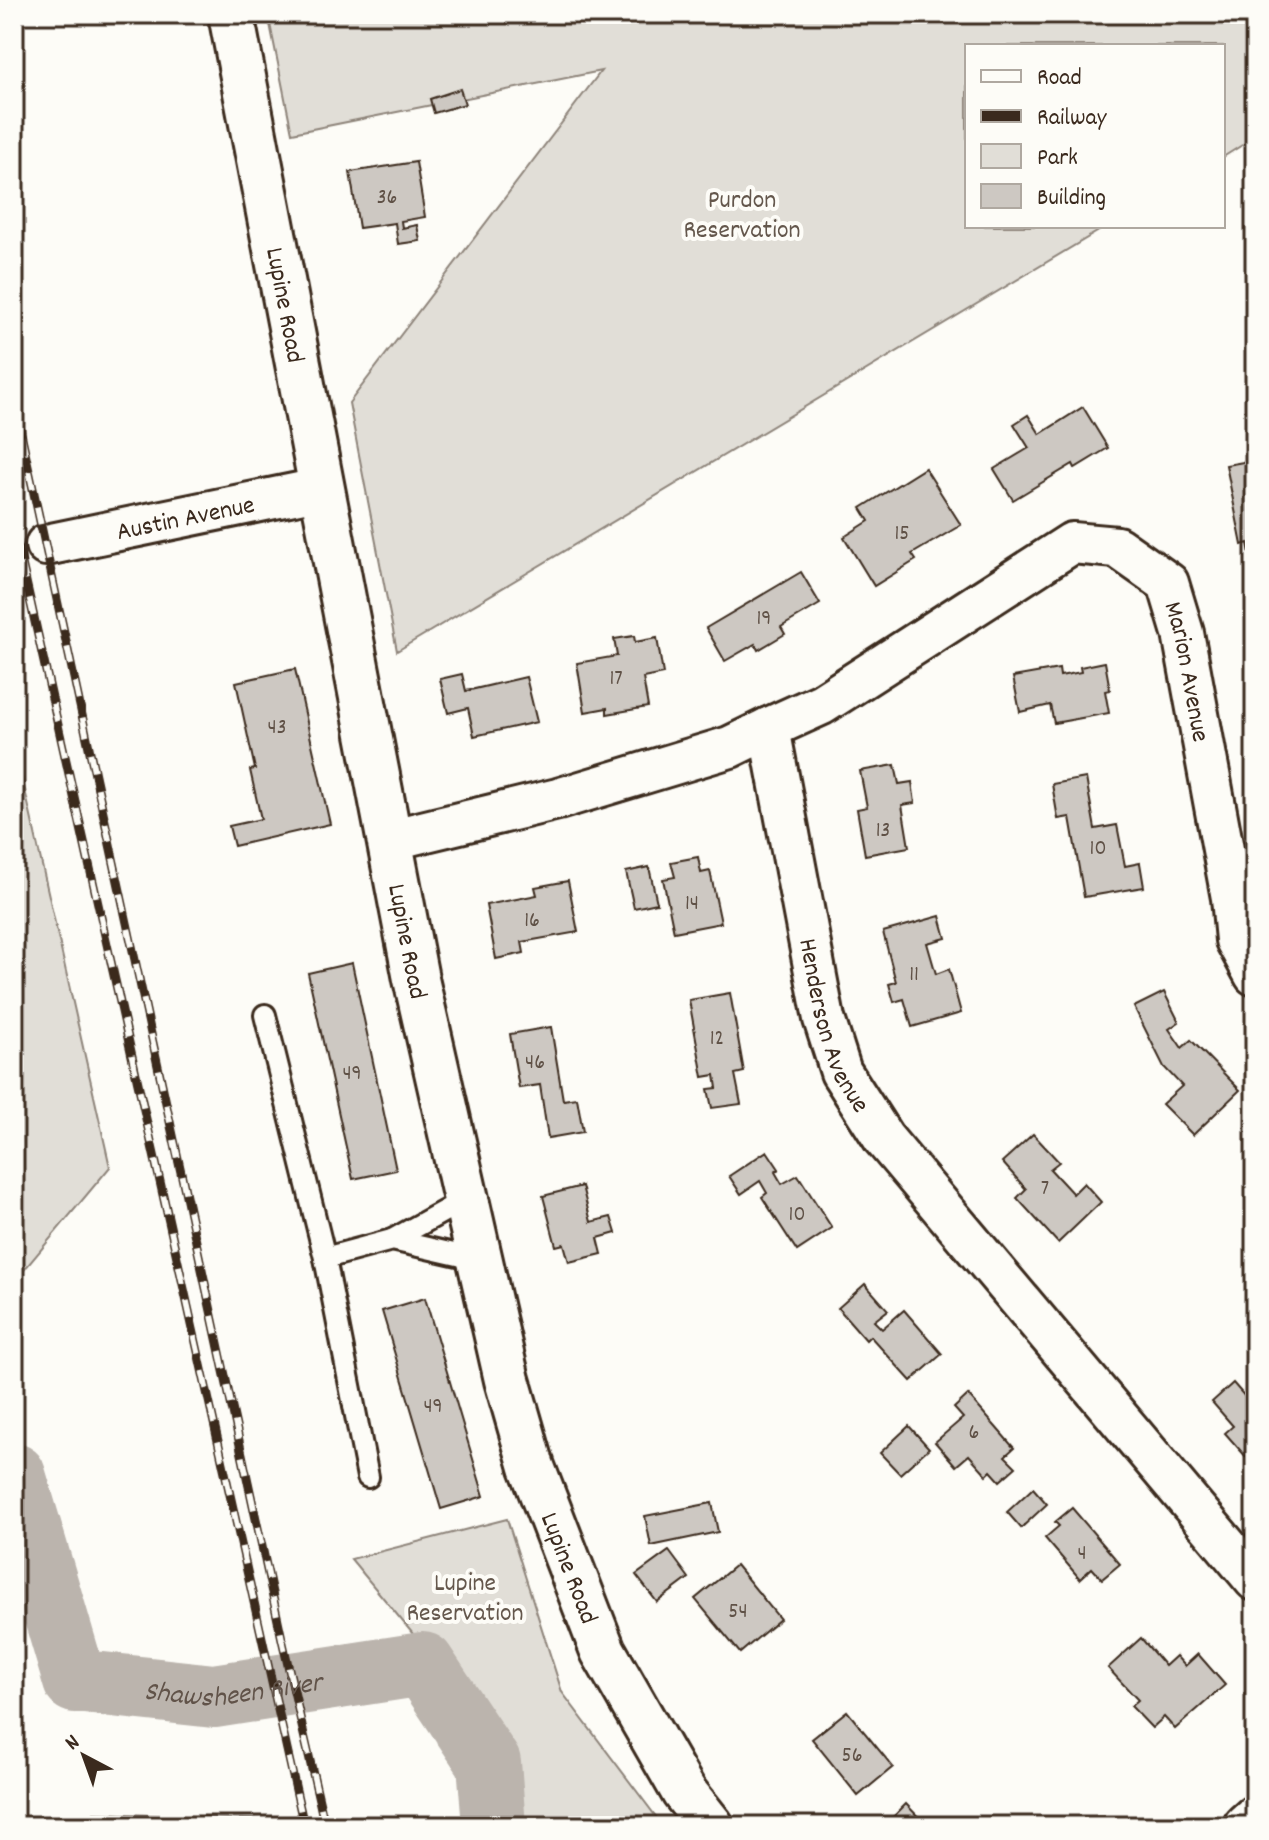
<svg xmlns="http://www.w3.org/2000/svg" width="1269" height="1840" font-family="Dekko,sans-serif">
  <rect width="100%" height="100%" fill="#fdfcf7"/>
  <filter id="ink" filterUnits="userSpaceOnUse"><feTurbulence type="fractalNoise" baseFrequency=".0125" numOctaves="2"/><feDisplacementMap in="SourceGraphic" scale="16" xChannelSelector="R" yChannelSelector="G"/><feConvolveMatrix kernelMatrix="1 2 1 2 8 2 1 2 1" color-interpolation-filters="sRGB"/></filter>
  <g filter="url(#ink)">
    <g fill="#e1ded7" stroke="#8e847a" stroke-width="2">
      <polygon points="268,14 1255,14 1255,137 1223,157 1223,46 967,46 967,226 1107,226 397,651 349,403 601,71 292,133"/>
      <polygon points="14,741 110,1167 14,1282"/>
      <polygon points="507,1519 562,1692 663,1826 519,1826 504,1744 351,1559"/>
      <polygon points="94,1813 262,1819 263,1826 94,1826"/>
    </g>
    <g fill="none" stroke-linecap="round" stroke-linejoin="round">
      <path stroke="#bbb4ad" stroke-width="64" id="s1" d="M14 1475 75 1681 214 1696 423 1664 489 1763 494 1826"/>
    </g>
    <g fill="#cdc8c2" stroke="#3b2a1e" stroke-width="2">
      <polygon points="460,89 465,104 434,113 430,99"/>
      <polygon points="416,162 425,217 401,221 402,228 417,225 420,241 398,244 395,223 359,228 350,172"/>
      <polygon points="1083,407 1108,448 1075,468 1073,464 1013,500 994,469 1029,448 1014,424 1028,415 1040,434"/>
      <polygon points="1255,460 1255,581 1248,543 1242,545 1226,465"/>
      <polygon points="925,468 961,525 912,554 916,560 874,586 844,537 869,521 861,508"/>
      <polygon points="801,572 820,604 781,627 785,634 758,650 755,644 725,661 706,628"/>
      <polygon points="634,636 635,642 657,638 663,674 643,678 648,707 607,714 607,708 585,712 577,663 617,656 614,639"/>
      <polygon points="1105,662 1110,690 1105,691 1109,713 1054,723 1050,705 1020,712 1013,677 1059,669 1060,676 1081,672 1080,667"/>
      <polygon points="295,669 330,824 234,846 229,826 261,819 250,770 255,769 236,682"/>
      <polygon points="462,674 466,691 526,677 537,722 474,736 468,708 448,713 440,679"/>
      <polygon points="895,765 899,784 912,782 915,803 902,805 909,847 865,855 857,809 867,807 860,771"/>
      <polygon points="1086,778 1095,829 1117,825 1125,866 1140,863 1144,887 1084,897 1070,817 1058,819 1052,784"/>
      <polygon points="698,857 701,873 710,871 721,923 674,932 663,879 675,877 671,862"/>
      <polygon points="649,867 657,903 634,908 626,872"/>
      <polygon points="568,881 578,932 522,942 524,953 496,959 486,905 537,895 535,887"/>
      <polygon points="940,916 946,938 927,943 936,974 949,969 961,1013 912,1027 904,999 894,1002 889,984 896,982 883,932"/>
      <polygon points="352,963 396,1170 353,1179 308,973"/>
      <polygon points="1164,992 1179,1022 1169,1029 1182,1048 1191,1040 1240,1090 1193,1135 1162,1104 1182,1086 1164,1067 1134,1007"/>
      <polygon points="730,993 744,1072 735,1074 741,1104 712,1108 708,1089 717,1088 715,1075 703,1077 689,1000"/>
      <polygon points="551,1027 563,1100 577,1098 583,1132 548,1138 540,1085 519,1088 510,1034"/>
      <polygon points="1033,1134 1059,1162 1050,1169 1073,1194 1084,1183 1101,1202 1058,1243 1017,1198 1026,1189 1002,1162"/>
      <polygon points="767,1151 779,1169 775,1172 782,1184 798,1175 832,1228 797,1251 762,1197 767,1193 760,1181 741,1194 729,1176"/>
      <polygon points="582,1186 591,1222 611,1217 616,1233 598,1238 602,1254 569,1262 564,1244 556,1246 543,1196"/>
      <polygon points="865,1284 888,1310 874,1321 882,1329 904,1310 942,1354 911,1381 870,1336 866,1340 838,1308"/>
      <polygon points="425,1298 484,1496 441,1509 382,1311"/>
      <polygon points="1233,1383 1255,1408 1254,1466 1225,1433 1233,1426 1212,1402"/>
      <polygon points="968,1395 1014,1448 1005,1456 1016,1467 1000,1481 991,1471 987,1475 969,1455 956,1466 935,1442 963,1418 954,1408"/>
      <polygon points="909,1426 929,1448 900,1474 880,1453"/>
      <polygon points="1033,1488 1047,1504 1021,1528 1007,1512"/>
      <polygon points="712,1503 718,1532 651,1546 645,1516"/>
      <polygon points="1072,1508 1120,1564 1102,1579 1092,1568 1080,1579 1045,1538 1059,1526 1055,1522"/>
      <polygon points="669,1551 689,1578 657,1602 636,1575"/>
      <polygon points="736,1565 780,1619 740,1653 695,1599"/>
      <polygon points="1141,1638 1165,1666 1176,1656 1185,1666 1198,1654 1225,1685 1175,1729 1164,1717 1152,1728 1131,1706 1138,1700 1108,1668"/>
      <polygon points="847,1711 893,1767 858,1796 812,1739"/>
      <polygon points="906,1804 927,1826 890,1826 887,1823"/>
    </g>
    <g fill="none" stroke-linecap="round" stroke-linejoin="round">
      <defs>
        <g id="service">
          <polyline points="265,1015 325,1258 368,1477"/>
          <polyline points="466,1199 392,1240 480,1260"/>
          <polyline points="325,1258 392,1240"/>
        </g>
        <g id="minor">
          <path id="s2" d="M46 545 323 488"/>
          <path id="s3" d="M769 728 822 704 1072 543 1117 547 1168 583 1183 633 1232 898 1236 940 1255 975"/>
          <path id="s4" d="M389 840 558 799 730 747 769 728 824 1019 841 1072 884 1139 1255 1580"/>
        </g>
        <g id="tertiary">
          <path id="s5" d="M231 14 416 979 507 1380 532 1467 603 1651 684 1792 711 1826"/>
        </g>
        <polyline id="secondary" points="1246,1826 1255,1818"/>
      </defs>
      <use href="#service" stroke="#3b2a1e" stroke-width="26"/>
      <use href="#minor" stroke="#3b2a1e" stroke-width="46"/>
      <use href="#tertiary" stroke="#3b2a1e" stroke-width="50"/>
      <use href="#secondary" stroke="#3b2a1e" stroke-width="50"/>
      <use href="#service" stroke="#fdfcf7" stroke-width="20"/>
      <use href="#minor" stroke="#fdfcf7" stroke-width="40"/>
      <use href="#tertiary" stroke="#fdfcf7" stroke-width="44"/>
      <use href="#secondary" stroke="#fdfcf7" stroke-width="44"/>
      <defs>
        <g id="rail">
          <polyline points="14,401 282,1639 325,1826"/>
          <polyline points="14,528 304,1826"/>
        </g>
      </defs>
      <use href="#rail" stroke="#3b2a1e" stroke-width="9"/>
      <use href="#rail" stroke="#fdfcf7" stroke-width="6" stroke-dasharray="18" stroke-linecap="butt"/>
    </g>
  </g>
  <g text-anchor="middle" stroke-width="8" stroke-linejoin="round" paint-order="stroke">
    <g font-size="22" fill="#605247">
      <text x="387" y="203">36</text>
      <text x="902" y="539">15</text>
      <text x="764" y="624">19</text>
      <text x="616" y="684">17</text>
      <text x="277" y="733">43</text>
      <text x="883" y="836">13</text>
      <text x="1098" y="854">10</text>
      <text x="692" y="909">14</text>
      <text x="532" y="926">16</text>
      <text x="914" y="980">11</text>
      <text x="717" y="1044">12</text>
      <text x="535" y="1068">46</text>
      <text x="352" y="1079">49</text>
      <text x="1045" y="1194">7</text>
      <text x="797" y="1220">10</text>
      <text x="433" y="1412">49</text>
      <text x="974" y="1438">6</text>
      <text x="1082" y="1559">4</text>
      <text x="738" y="1617">54</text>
      <text x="852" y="1761">56</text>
    </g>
    <g font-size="26" fill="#64574c" stroke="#fdfcf7">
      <text x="742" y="207">Purdon<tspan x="742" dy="30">Reservation</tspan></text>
      <text x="465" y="1590">Lupine<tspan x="465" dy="30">Reservation</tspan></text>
    </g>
    <g font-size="26" fill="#3b2a1e" stroke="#fdfcf7">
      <text dy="9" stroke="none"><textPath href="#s5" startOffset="296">Lupine Road</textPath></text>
      <text dy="9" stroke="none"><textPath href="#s2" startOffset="142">Austin Avenue</textPath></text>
      <text dy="9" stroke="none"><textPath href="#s3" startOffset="554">Marion Avenue</textPath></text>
      <text dy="9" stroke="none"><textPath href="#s5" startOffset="944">Lupine Road</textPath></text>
      <text dy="9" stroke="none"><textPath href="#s4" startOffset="702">Henderson Avenue</textPath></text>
      <text dy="9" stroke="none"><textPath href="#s5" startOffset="1592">Lupine Road</textPath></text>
    </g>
    <g font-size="28" font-style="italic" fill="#615349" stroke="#fdfcf7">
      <text dy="10" stroke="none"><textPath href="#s1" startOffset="374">Shawsheen River</textPath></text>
    </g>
  </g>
  <rect width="1269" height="1840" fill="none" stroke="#fdfcf7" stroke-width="48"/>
  <rect x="24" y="24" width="1221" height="1792" fill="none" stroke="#3b2a1e" stroke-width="3" filter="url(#ink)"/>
  <rect x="965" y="44" width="260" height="184" fill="#fdfcf7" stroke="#afa8a0" stroke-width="2"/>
  <rect x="981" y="70" width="40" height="12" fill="#fdfcf7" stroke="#afa8a0" stroke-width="2"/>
  <text x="1037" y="84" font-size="24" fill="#3b2a1e">Road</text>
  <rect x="981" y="110" width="40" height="12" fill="#3b2a1e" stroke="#afa8a0" stroke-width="2"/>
  <text x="1037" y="124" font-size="24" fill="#3b2a1e">Railway</text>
  <rect x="981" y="144" width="40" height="24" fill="#e1ded7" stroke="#afa8a0" stroke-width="2"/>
  <text x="1037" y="164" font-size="24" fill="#3b2a1e">Park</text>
  <rect x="981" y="184" width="40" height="24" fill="#cdc8c2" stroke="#afa8a0" stroke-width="2"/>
  <text x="1037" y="204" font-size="24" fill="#3b2a1e">Building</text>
  <g transform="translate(84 1756) rotate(319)" stroke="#fdfcf7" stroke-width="6" paint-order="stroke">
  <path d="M0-6L14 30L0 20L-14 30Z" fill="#3b2a1e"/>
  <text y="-12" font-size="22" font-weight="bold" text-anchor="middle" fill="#3b2a1e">N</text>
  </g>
</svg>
